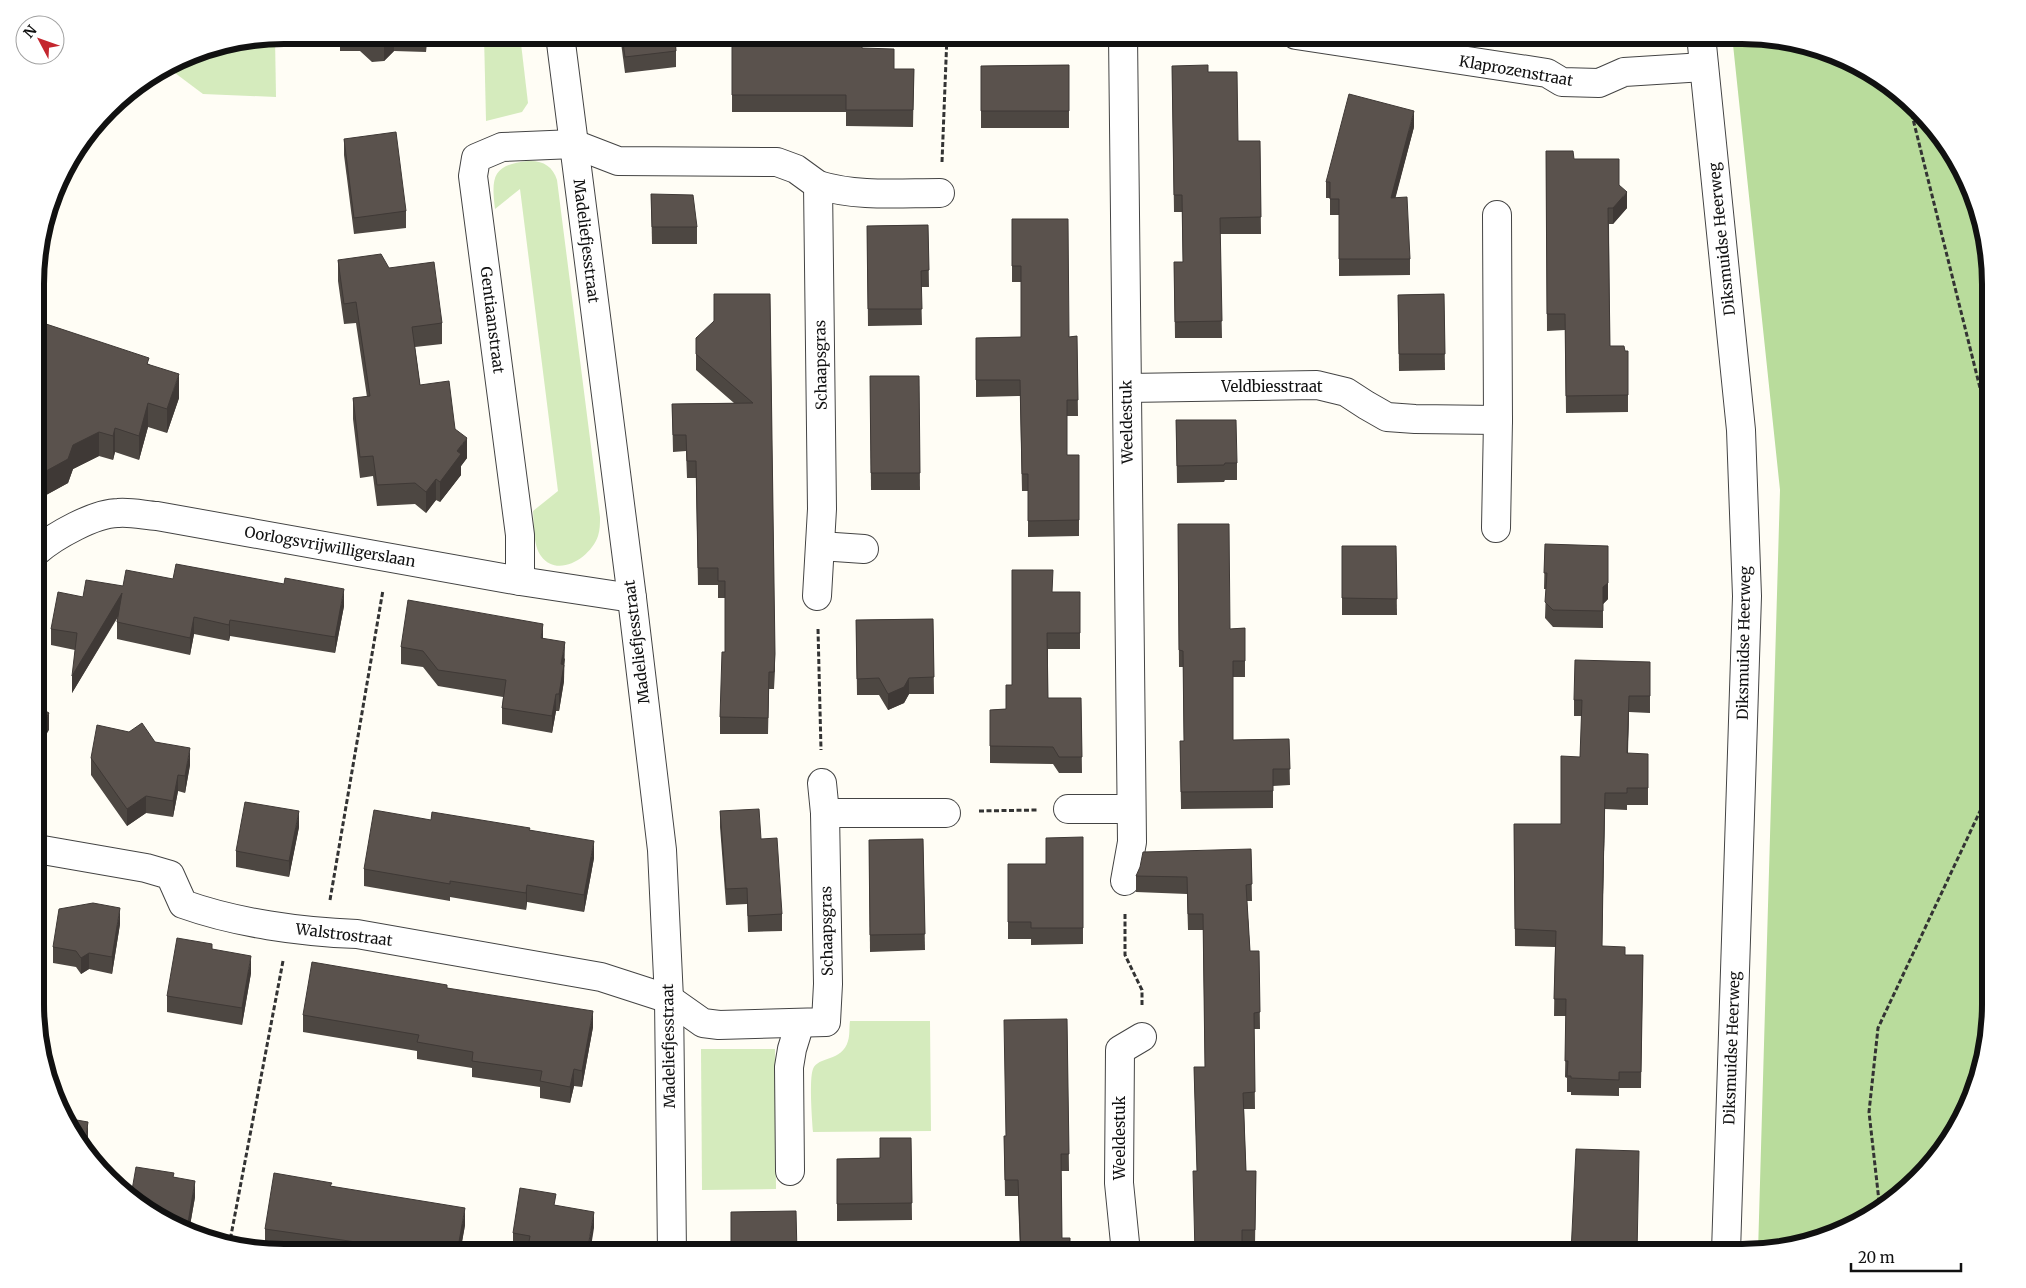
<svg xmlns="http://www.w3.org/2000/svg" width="2026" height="1288" font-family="Merriweather,serif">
  <rect width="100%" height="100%" fill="#fffdf5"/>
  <g fill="#d5ebbd">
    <polygon points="484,35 520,35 528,103 522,112 486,121"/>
    <polygon points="275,37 276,97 203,94 167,67 189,54"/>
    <path d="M528 161C542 160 553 166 557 180L600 517C600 523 600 530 598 536 591 557 558 579 541 556 533 545 534 524 533 511L558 491 520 189 495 209C491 176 493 165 528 161Z"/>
    <path d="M850 1021H930L931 1131 813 1132C812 1118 809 1079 813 1069 818 1056 842 1062 848 1041 850 1035 849 1028 850 1021Z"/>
    <polygon points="701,1049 775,1049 776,1189 702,1190"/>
  </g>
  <polygon fill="#b9dc9c" points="1732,35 1807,44 1880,77 1918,108 1958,159 1982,219 1990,268 1990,1020 1978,1084 1949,1142 1906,1191 1866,1220 1807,1244 1758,1252 1780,490"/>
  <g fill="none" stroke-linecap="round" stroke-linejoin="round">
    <defs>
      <g id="minor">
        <polyline points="560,35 632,598 662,850 669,999 672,1253"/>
        <polyline points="1123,35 1132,842 1125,881"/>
        <polyline points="1296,35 1547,73 1562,82 1599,83 1624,72 1704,67"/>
        <polyline points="1701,35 1741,430 1747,596 1726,1252"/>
        <path d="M818 185C857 197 899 193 940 193"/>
        <polyline points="1127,388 1317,385 1346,392 1366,405 1387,417 1415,419 1498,420"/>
        <polyline points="1496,528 1498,420 1497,215"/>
        <polyline points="820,546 864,549"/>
        <path d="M37 551C54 536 95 513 118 513 131 512 144 515 157 516L520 581 632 598"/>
        <polyline points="520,581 520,535 473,176 476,158 502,147 574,144 618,161 777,162 796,169 818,185 822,509 817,596"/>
        <polyline points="1068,809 1131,809"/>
        <polyline points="825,813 946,813"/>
        <path d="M37 849 146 868 170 875 183 904C236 923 301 932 357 934L601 977 669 999 703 1023 719 1025 826 1022 828 984 825 813 822 783"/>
        <polyline points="790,1171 789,1067 792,1049 800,1023"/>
        <polyline points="1126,1253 1119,1183 1120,1050 1142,1037"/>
      </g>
    </defs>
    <use href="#minor" stroke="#444" stroke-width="30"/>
    <g stroke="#333" stroke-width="3" stroke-dasharray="5 2.5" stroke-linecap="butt">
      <polyline points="1908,99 1990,428"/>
      <polyline points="942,162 947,35"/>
      <polyline points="818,629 821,750"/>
      <polyline points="979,811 1037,810"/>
      <polyline points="330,900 383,590"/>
      <polyline points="1125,914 1125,955 1142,990 1142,1006"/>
      <polyline points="1880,1210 1869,1112 1878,1028 1990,790"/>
      <polyline points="229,1246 283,961"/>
    </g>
    <use href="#minor" stroke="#fff" stroke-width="28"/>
  </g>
  <g fill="#4d4742">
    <polygon points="338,35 461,35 461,42 427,43 426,52 394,51 384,61 372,62 360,51 340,51 340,37"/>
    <polygon points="620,35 675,35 676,51 676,67 625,73"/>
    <polygon points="732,40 862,48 894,69 914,69 913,127 846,126 846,112 732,112"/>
    <polygon points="1069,65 1069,128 981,128 981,66"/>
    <polygon points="1172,66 1208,72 1238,141 1260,141 1261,234 1220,234 1222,338 1175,338 1174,262 1183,262 1182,212 1174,212"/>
    <polygon points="1414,127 1395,198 1410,259 1410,275 1339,276 1339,215 1330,215 1330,198 1326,198 1326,182"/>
    <polygon points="344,139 406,211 406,228 354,234 344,155"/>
    <polygon points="1546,151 1619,185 1627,208 1613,224 1609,224 1610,346 1625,351 1628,351 1628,412 1566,413 1565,330 1547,331"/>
    <polygon points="651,194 697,227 697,244 652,244"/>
    <polygon points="1012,219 1069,337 1077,336 1078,416 1067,416 1067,455 1079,455 1079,536 1028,537 1028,491 1022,491 1020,396 976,397 976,338 1021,337 1021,282 1012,282"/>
    <polygon points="928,225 929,287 921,287 922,325 868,326 867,226"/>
    <polygon points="338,260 389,268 442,323 442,344 415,347 420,385 455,429 467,458 461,466 461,475 440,502 436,500 426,513 415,504 377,506 373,476 360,478 353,419 353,398 367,397 356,323 344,324 338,281"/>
    <polygon points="770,294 775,670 774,689 769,689 768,734 720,734 720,717 725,652 725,598 718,598 718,585 698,585 696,478 687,478 686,451 673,452 672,404 734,403 696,370 696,338"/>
    <polygon points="1444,294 1445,370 1399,371 1398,295"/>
    <polygon points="37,321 149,364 179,398 167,433 148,427 139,460 115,452 113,460 99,456 73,469 68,483 37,500"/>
    <polygon points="870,376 919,376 920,490 871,490"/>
    <polygon points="1176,420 1237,463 1237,480 1225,480 1224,482 1177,483"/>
    <polygon points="1178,524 1230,629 1245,628 1245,677 1233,677 1233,740 1289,739 1290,785 1273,786 1273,808 1181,809 1180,741 1184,741 1183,667 1179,667"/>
    <polygon points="1545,544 1608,599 1603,604 1603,628 1553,627 1545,618 1546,589 1544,589"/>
    <polygon points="1342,546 1396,546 1397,615 1342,615"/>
    <polygon points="173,579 344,606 335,653 230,636 229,641 194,634 190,655 117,639 117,622 118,617 72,693 75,650 51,645 51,629 83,597 123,586"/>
    <polygon points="1053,592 1080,592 1080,649 1048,649 1048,698 1081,698 1082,773 1059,773 1053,764 990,763 990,710 1006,709"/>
    <polygon points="933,619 934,694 909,694 904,703 888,710 879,695 857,695 856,620"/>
    <polygon points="543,638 565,659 564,665 564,681 559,711 556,711 552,733 502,724 502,708 503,697 438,686 423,667 401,664 401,647"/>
    <polygon points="1650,662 1650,713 1629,712 1628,753 1648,770 1648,805 1627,805 1627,810 1605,809 1603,895 1602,946 1625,955 1643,955 1641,1088 1619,1088 1619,1096 1571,1095 1571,1092 1567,1092 1567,1078 1565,1077 1566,1016 1554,1016 1555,947 1515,946 1514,824 1561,824 1580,757 1582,716 1574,716 1574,700"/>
    <polygon points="155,742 190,765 185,793 178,791 173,817 146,813 127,826 91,775 91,758"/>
    <polygon points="720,811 761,839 782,914 782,931 748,932 747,904 726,905 720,827"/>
    <polygon points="431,820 530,830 594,858 584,912 527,902 526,910 450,897 450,901 364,886 364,869"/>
    <polygon points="299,827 289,877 236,867 236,851"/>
    <polygon points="1083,837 1083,944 1031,945 1031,939 1008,939 1008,864 1046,864"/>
    <polygon points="923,839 925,950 870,952 869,840"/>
    <polygon points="1251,849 1252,901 1247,901 1250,951 1259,951 1260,1029 1254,1029 1255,1109 1244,1109 1246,1171 1256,1171 1255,1247 1242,1246 1197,1171 1194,1067 1205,1067 1203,930 1188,930 1187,894 1136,892 1136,876"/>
    <polygon points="120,924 112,974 89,969 81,974 76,967 53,963 53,947"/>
    <polygon points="212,949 251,973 242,1025 167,1012 167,996"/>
    <polygon points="447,988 593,1027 582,1087 574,1086 570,1103 540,1098 540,1087 472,1077 472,1068 417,1059 417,1051 303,1032 303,1015"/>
    <polygon points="1067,1019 1069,1171 1061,1171 1062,1238 1070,1253 1020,1253 1018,1196 1005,1196 1004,1136 1006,1136"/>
    <polygon points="911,1138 912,1220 837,1221 837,1159 880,1158"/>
    <polygon points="174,1177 195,1197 189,1231 146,1211"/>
    <polygon points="332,1186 465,1225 460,1253 319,1253 265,1245 265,1229"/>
    <polygon points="556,1205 594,1228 527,1252 513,1249 513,1233"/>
  </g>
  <g fill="#3f3936">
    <polygon points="394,35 394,51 384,61 384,45"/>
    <polygon points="1414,111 1414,127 1391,215 1391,198"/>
    <polygon points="1627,192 1627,208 1613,224 1613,208"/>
    <polygon points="179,374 179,398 167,433 167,409"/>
    <polygon points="148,403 148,427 139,460 139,436"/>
    <polygon points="115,428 115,452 113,460 113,436"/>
    <polygon points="99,432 99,456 73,469 68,483 37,500 37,476 73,445"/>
    <polygon points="467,438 467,458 461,466 461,475 440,502 440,482 457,451"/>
    <polygon points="436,479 436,500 426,513 426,492"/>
    <polygon points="1608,546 1608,599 1603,604 1603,628 1603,587"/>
    <polygon points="344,589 344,606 335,653 335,637"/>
    <polygon points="122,593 122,609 72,693 72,676"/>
    <polygon points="194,617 194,634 190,655 190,638"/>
    <polygon points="230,620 230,636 229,641 229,625"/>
    <polygon points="543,624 543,640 541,638"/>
    <polygon points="565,642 564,681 559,711 559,694 561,664"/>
    <polygon points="909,678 909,694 904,703 888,710 888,694"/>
    <polygon points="556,694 556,711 552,733 552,716"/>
    <polygon points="1629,696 1629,712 1627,770 1627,753"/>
    <polygon points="49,713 49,730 37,750 37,734"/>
    <polygon points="190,748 190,765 185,793 185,776"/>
    <polygon points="178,775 178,791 173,817 173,801"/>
    <polygon points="1605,793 1605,809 1603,895 1603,878"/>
    <polygon points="146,796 146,813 127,826 127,809"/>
    <polygon points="299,811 299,827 289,877 289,861"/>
    <polygon points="594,841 594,858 584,912 584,895"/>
    <polygon points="527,885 527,902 526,910 526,893"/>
    <polygon points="120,908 120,924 112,974 112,957"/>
    <polygon points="89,953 89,969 81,974 81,958"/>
    <polygon points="251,956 251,973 242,1025 242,1008"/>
    <polygon points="593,1011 593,1027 582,1087 582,1071"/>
    <polygon points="574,1069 574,1086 570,1103 570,1087"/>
    <polygon points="88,1122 88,1138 86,1151 84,1149"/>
    <polygon points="195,1181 195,1197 189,1231 188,1230 188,1223"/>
    <polygon points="465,1208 465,1225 460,1253 457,1253"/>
    <polygon points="594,1212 594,1228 590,1253 587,1253"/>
  </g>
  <g fill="#5a524d" stroke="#3f3936">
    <polygon points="361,35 394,35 384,45 372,45"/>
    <polygon points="622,35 675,35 676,51 625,57"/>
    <polygon points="732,40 862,40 862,48 894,49 894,69 914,69 913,110 846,110 846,95 732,95"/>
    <polygon points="1069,65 1069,111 981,111 981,66"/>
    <polygon points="1208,65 1208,72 1237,72 1238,141 1260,141 1261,217 1220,218 1222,321 1175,322 1174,262 1183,262 1182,195 1174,195 1172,66"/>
    <polygon points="1349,94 1414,111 1391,198 1407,197 1410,259 1339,259 1339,199 1330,199 1330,182 1326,182"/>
    <polygon points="396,132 406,211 354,218 344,139"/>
    <polygon points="1546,151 1573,151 1574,159 1619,159 1619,185 1627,192 1613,208 1608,208 1610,346 1624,346 1625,351 1628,351 1628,395 1566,396 1565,314 1547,314"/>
    <polygon points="651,194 693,195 697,227 652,227"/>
    <polygon points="1012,219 1068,219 1069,337 1077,336 1078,400 1067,400 1067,455 1079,455 1079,520 1028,521 1028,474 1022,474 1020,380 976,380 976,338 1021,337 1021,266 1012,266"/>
    <polygon points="928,225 929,270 921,271 922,309 868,309 867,226"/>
    <polygon points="381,254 389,268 434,262 442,323 412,327 420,385 449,381 455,429 467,438 457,451 461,454 440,482 436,479 426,492 415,483 377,485 373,456 360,457 353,398 370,396 356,302 344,304 338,260"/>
    <polygon points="714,294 770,294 775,654 774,672 769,672 768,718 720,717 722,652 725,652 725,581 718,581 718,568 698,568 696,461 687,461 686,435 673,435 672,404 753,403 696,354 696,338 714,321"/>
    <polygon points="1444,294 1445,354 1399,354 1398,295"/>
    <polygon points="37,321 149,358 147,364 179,374 167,409 148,403 139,436 115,428 113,436 99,432 73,445 68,459 37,476"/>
    <polygon points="870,376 919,376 920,473 871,473"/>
    <polygon points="1176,420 1236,420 1237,463 1225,463 1224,465 1177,466"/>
    <polygon points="1178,524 1229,524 1230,629 1245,628 1245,661 1233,661 1233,740 1289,739 1290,769 1273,769 1273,791 1181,792 1180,741 1184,741 1183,651 1179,650"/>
    <polygon points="1545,544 1608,546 1608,583 1603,587 1603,611 1553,610 1545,602 1547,573 1544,573"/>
    <polygon points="1342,546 1396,546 1397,599 1342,598"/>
    <polygon points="176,564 284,584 285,578 344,589 335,637 230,620 229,625 194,617 190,638 117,622 122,593 72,676 77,633 51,629 58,592 83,597 86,580 123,586 126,570 173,579"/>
    <polygon points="1012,570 1053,570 1052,592 1080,592 1080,633 1047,633 1048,698 1081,698 1082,757 1059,757 1053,747 990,746 990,710 1006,709 1006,685 1012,685"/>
    <polygon points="408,600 543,624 541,638 565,642 561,664 564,665 559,694 556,694 552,716 502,708 506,680 438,670 423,651 401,647"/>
    <polygon points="933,619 934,677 909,678 904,687 888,694 879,678 857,679 856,620"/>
    <polygon points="1575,660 1650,662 1650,696 1629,696 1627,753 1648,754 1648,788 1627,788 1627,793 1605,793 1603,878 1602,946 1625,947 1625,955 1643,955 1641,1072 1619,1072 1619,1080 1571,1078 1571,1076 1567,1076 1568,1061 1565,1061 1566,999 1554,999 1556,931 1515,929 1514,824 1561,824 1561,756 1580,757 1582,700 1574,700"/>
    <polygon points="37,706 49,713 37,734"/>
    <polygon points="142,723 155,742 190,748 185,776 178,775 173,801 146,796 127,809 91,758 97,725 129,732"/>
    <polygon points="245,802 299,811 289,861 236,851"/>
    <polygon points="759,809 761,839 777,838 782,914 748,916 747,888 726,889 720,811"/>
    <polygon points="374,810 431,820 432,812 530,828 529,830 594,841 584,895 527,885 526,893 450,881 450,884 364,869"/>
    <polygon points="1083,837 1083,928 1031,928 1031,922 1008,922 1008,864 1046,864 1046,838"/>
    <polygon points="923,839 925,934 870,935 869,840"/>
    <polygon points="1251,849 1252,884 1246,885 1250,951 1259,951 1260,1012 1254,1013 1255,1092 1243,1093 1246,1171 1256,1171 1255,1230 1242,1230 1242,1253 1195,1253 1193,1171 1197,1171 1194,1067 1205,1067 1203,914 1188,914 1187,877 1136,876 1140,867 1143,852"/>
    <polygon points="93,903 120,908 112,957 89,953 81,958 76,951 53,947 59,909"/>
    <polygon points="177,938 212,944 212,949 251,956 242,1008 167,996"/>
    <polygon points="312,962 447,985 447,988 593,1011 582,1071 574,1069 570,1087 540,1081 542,1071 472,1061 473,1052 417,1042 419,1035 303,1015"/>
    <polygon points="1067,1019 1069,1154 1061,1154 1062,1238 1070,1238 1070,1253 1021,1253 1018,1180 1005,1180 1004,1136 1006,1136 1004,1020"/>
    <polygon points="65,1118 88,1122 84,1149 77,1142"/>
    <polygon points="880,1138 911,1138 912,1203 837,1204 837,1159 880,1158"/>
    <polygon points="1576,1149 1639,1151 1637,1253 1571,1253"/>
    <polygon points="136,1167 174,1173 173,1177 195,1181 188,1223 163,1219 146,1211 131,1196"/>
    <polygon points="274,1173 332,1183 330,1186 465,1208 457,1253 405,1253 383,1249 384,1246 265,1229"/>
    <polygon points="520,1188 556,1194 554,1205 594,1212 587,1253 527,1253 530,1236 513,1233"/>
    <polygon points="796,1211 797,1253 731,1253 731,1212"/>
  </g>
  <g text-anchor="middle" stroke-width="5" stroke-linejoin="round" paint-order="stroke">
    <g font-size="15" fill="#111" stroke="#fff">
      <text transform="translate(1516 71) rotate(10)" y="5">Klaprozenstraat</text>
      <text transform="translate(1722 239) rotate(-96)" y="5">Diksmuidse Heerweg</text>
      <text transform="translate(586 241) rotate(83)" y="5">Madeliefjesstraat</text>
      <text transform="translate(492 320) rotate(83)" y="5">Gentiaanstraat</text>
      <text transform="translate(821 365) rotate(-91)" y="5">Schaapsgras</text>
      <text x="1272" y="392">Veldbiesstraat</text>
      <text transform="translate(1127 422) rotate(-91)" y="5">Weeldestuk</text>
      <text transform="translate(330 547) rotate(10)" y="5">Oorlogsvrijwilligerslaan</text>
      <text transform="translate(637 642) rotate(-97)" y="5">Madeliefjesstraat</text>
      <text transform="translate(1744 643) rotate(-89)" y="5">Diksmuidse Heerweg</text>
      <text transform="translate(827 931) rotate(-91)" y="5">Schaapsgras</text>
      <text transform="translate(344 935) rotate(7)" y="5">Walstrostraat</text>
      <text transform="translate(669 1046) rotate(-91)" y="5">Madeliefjesstraat</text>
      <text transform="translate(1732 1048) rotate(-88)" y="5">Diksmuidse Heerweg</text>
      <text transform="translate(1120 1138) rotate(-90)" y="5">Weeldestuk</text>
    </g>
  </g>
  <path d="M0 0H2026V1288H0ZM284 44H1742A240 240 0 0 1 1982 284V1004A240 240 0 0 1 1742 1244H284A240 240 0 0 1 44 1004V284A240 240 0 0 1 284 44Z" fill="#fff" fill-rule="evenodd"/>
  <path fill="none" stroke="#111" stroke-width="6" d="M284 44H1742A240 240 0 0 1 1982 284V1004A240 240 0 0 1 1742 1244H284A240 240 0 0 1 44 1004V284A240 240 0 0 1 284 44Z"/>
  <g transform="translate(40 40) rotate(311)"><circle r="24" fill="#ffffff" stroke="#a0a0a0"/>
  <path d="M0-4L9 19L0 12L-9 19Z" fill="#c4262e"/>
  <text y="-8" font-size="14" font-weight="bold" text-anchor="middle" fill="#111111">N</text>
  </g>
  <path d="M1851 1263v8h110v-8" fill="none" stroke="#111111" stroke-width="2.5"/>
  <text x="1858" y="1263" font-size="15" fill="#111111" stroke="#ffffff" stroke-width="4" paint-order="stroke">20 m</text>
</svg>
